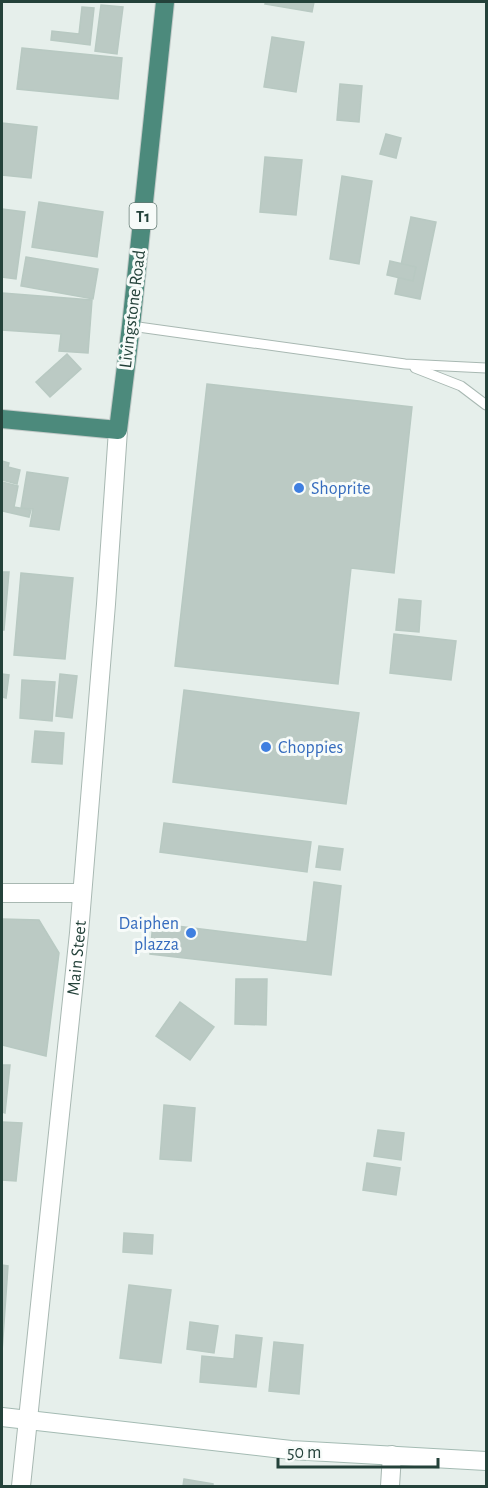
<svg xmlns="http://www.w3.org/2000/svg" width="488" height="1488" font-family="'Alegreya Sans',sans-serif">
  <rect width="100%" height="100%" fill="#e6efeb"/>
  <g fill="#bbcac4" stroke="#b8c9c2" stroke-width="1.5">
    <polygon points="266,2 314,2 312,12 265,4"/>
    <polygon points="101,5 123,7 117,54 95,51"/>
    <polygon points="82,7 94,8 90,45 51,40 52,31 79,34"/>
    <polygon points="272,37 304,42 296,92 264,87"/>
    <polygon points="22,48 122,58 118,99 17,89"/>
    <polygon points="340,84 362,86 359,122 337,120"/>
    <polygon points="2,123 37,127 31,178 2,175"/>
    <polygon points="386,134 401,138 396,158 380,154"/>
    <polygon points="265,157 302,160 296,215 260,212"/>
    <polygon points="342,176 372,181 359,264 330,259"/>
    <polygon points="39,202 103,212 97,257 32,247"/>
    <polygon points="2,209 25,212 16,279 2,277"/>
    <polygon points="411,217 436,222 420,299 395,294"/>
    <polygon points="26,257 98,269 93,299 21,286"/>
    <polygon points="390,261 416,267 413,281 387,275"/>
    <polygon points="2,293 92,300 88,353 59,351 61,334 2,330"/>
    <polygon points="67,354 81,369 50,397 36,382"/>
    <polygon points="207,384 412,407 394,573 351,568 338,684 175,666"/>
    <polygon points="2,461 9,463 8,467 20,470 17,484 2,480"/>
    <polygon points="27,472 68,478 59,530 30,526 33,509 21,508"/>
    <polygon points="2,482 18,486 14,507 31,510 29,517 2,511"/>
    <polygon points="2,572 9,572 4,630 2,630"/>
    <polygon points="21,573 73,578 65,659 14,655"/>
    <polygon points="399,599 421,601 419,632 396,630"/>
    <polygon points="394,634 456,641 451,680 390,673"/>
    <polygon points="2,674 9,675 6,698 2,697"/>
    <polygon points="60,674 77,676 72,718 56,716"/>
    <polygon points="22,680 55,682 52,721 20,718"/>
    <polygon points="184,690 359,713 346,804 173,782"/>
    <polygon points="35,731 64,733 62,764 32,762"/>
    <polygon points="164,823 311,842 307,872 160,852"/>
    <polygon points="319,846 343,849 340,870 316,867"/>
    <polygon points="314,882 341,886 331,975 150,954 153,923 307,942"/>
    <polygon points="2,919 39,920 59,953 46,1056 2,1045"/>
    <polygon points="236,979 267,979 266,1025 235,1024"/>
    <polygon points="180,1002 214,1027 190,1060 156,1036"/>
    <polygon points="2,1065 10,1065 5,1113 2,1112"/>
    <polygon points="164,1105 195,1108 191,1161 160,1159"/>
    <polygon points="2,1122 22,1123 16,1181 2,1180"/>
    <polygon points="378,1130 404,1133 401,1160 374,1156"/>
    <polygon points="367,1163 400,1168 396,1195 363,1190"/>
    <polygon points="124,1233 153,1235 152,1254 123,1252"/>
    <polygon points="2,1265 8,1266 2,1352"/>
    <polygon points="129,1285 171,1290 161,1363 120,1358"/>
    <polygon points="190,1322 218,1326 214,1353 187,1349"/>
    <polygon points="236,1335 262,1338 256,1387 200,1382 202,1356 234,1359"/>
    <polygon points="274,1342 303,1345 299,1394 269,1391"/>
    <polygon points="184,1479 213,1484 213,1486 183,1486"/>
  </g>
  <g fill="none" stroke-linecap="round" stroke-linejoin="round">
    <defs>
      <g id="service">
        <polyline points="131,326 405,364 486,368"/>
        <polyline points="415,368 461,386 486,405"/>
      </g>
      <g id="minor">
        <polyline points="2,893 82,893"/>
        <path id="s1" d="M21 1486 79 933 106 604 118 430"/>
        <polyline points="390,1486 392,1455"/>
      </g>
      <polyline id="secondary" points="2,1417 291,1450 486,1461"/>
      <polyline id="trunk" points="2,419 118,430 131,326 165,2"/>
    </defs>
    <use href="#service" stroke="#a8b8b2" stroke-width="11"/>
    <use href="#minor" stroke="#a8b8b2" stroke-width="20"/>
    <use href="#secondary" stroke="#a4bbb3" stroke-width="20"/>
    <use href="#trunk" stroke="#c2cac8" stroke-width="20"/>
    <use href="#service" stroke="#fff" stroke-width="9"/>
    <use href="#minor" stroke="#fff" stroke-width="18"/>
    <use href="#secondary" stroke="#fff" stroke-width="18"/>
    <use href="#trunk" stroke="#4c8a7c" stroke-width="18"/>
  </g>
  <g fill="#3f7fe0" stroke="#f7fbf9" stroke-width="2">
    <circle cx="299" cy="488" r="6"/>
    <circle cx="266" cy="747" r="6"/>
    <circle cx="191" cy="933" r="6"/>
  </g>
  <g text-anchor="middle" stroke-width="6" stroke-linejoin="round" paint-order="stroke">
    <rect fill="#f7fbf9" stroke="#637a73" stroke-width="1.5" x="129.5" y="203" width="27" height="26" rx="4.5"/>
    <g font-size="16" font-weight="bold" fill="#24423a">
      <text x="143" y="222">T1</text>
    </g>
    <g font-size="18" fill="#24423a" stroke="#f7fbf9">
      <text transform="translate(132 309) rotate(-83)" y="6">Livingstone Road</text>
      <text dy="6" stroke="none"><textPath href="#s1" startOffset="531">Main Steet</textPath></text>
    </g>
    <g font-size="18" fill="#366cbe" stroke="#f7fbf9" text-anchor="start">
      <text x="311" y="494">Shoprite</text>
      <text x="278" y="753">Choppies</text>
      <text x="179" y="929" text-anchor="end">Daiphen<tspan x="179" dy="21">plazza</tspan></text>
    </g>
  </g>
  <rect width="488" height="1488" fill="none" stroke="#24423a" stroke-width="6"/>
  <path d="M278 1458v9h160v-9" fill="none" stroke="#24423a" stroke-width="3"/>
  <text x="287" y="1458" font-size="18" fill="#24423a" stroke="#f7fbf9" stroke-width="4.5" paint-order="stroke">50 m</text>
</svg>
